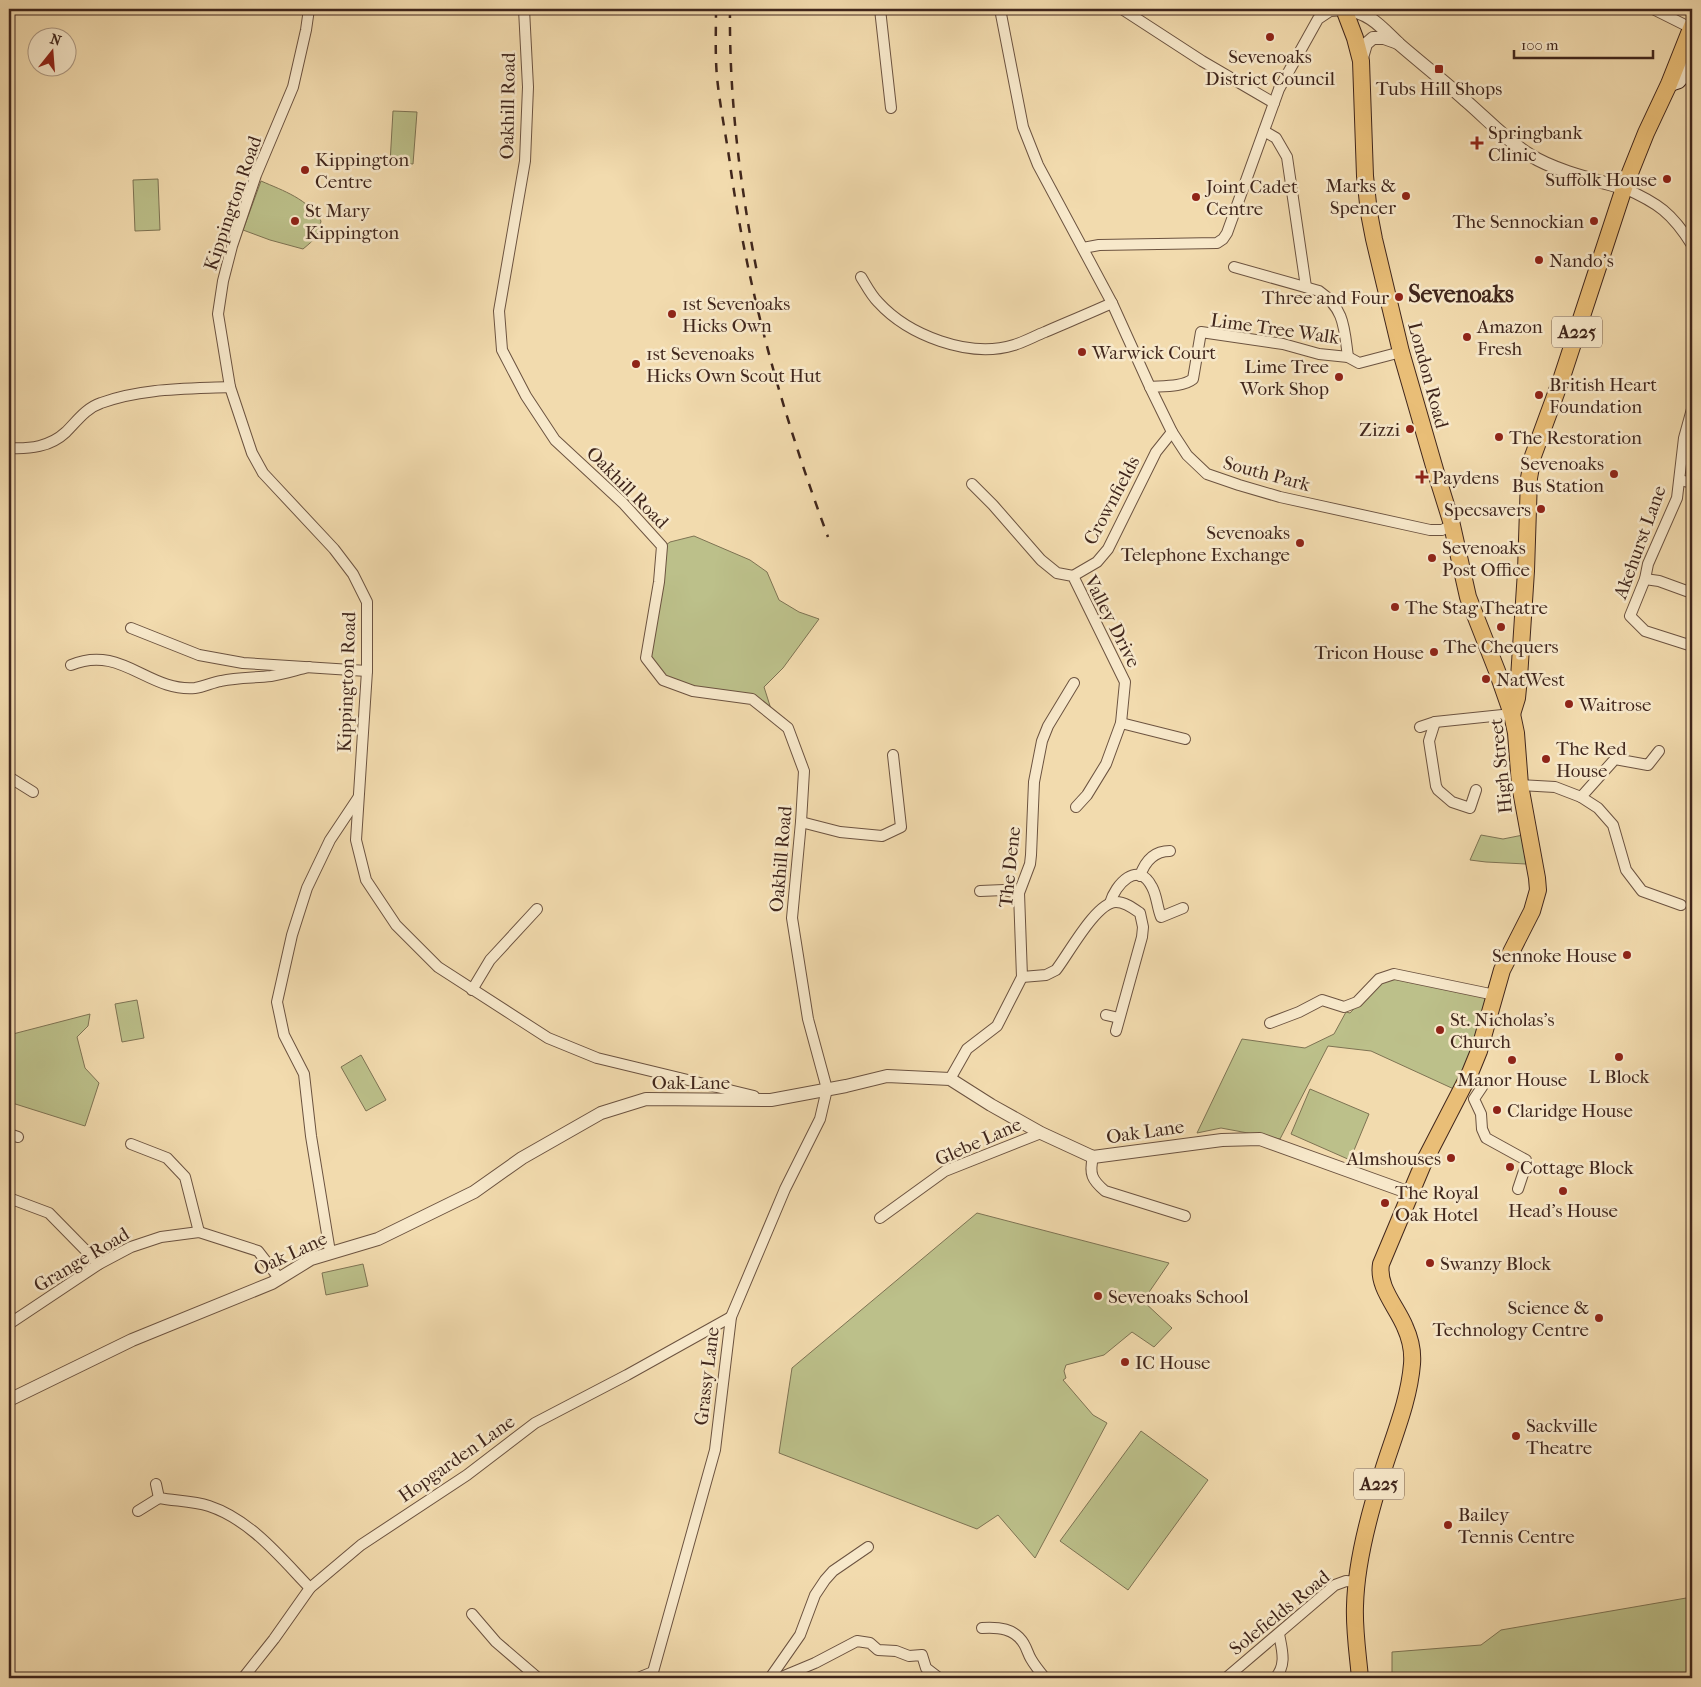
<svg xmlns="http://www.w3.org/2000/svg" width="1701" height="1687" font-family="'IM FELL French Canon',serif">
  <rect width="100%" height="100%" fill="#f2dbae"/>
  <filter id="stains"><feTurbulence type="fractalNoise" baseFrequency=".004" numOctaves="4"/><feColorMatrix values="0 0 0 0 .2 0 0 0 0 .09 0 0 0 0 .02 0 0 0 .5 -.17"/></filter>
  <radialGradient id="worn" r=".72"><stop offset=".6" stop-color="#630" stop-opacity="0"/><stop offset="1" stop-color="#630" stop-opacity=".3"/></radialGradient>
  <g fill="#bcc08a" stroke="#7e7353">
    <polygon points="393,111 417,112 413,164 390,163"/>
    <polygon points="158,179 160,230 135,231 133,180"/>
    <path d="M261 181C284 191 308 199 321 221 318 237 315 239 303 249L270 240 243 230Z"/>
    <polygon points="694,536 750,560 767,572 779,600 799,612 819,619 783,668 764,687 771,709 753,698 665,682 647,657 662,548 670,542"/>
    <polygon points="1481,835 1503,839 1523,835 1526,864 1486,862 1470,860"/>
    <polygon points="1395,977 1489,997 1475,1053 1456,1090 1371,1051 1328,1046 1280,1139 1221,1128 1197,1133 1242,1039 1305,1048 1334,1034 1346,1012 1350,1013 1380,981"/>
    <polygon points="137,1000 144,1038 122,1042 115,1004"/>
    <polygon points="90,1014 88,1026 77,1037 85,1068 99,1083 85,1126 9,1102 9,1035"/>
    <polygon points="361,1055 386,1100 366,1111 341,1067"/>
    <polygon points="1310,1089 1369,1114 1350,1160 1291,1134"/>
    <polygon points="977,1213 1169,1263 1143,1301 1172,1328 1154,1347 1132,1332 1104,1355 1066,1365 1064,1371 1066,1378 1063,1380 1093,1415 1107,1423 1035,1558 998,1515 977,1529 779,1453 792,1368"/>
    <polygon points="363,1264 368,1286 326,1295 322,1273"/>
    <polygon points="1141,1431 1208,1480 1128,1590 1060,1541"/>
    <polygon points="1692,1597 1692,1678 1379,1678 1392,1675 1392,1652 1481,1645 1501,1630"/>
  </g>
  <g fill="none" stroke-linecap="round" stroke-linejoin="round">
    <defs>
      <g id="minor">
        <polyline points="309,9 306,30 293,87 256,175 232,246 223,281 218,314 230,387 252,453 263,473 334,549 353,574 367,602 367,671 356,840 366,880 396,925 438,967 548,1038 597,1058 754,1096"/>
        <polyline points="524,9 528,87 525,161 499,311 502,350 526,396 555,440 623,503 662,546 659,582 646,658 663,680 693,691 752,699 788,728 804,771 801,822 792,918 808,1019 827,1089 820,1119 785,1189 731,1317 715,1450 653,1672 655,1678"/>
        <polyline points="880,9 891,108"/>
        <polyline points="1000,9 1023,127 1038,165 1112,303 1150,387 1172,432 1187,455 1207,474 1239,485 1280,497 1430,530 1442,530 1452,525"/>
        <polyline points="1122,9 1202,61 1274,103"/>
        <polyline points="1653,9 1691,28"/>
        <polyline points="1264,131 1276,138 1287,157 1306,287"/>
        <path d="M1624 188C1658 203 1672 213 1692 245"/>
        <polyline points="1083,248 1099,245 1217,243 1223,239 1227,233 1279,89 1318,19 1330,11 1345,10"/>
        <path d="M1234 267 1319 291C1345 309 1344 328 1348 357"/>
        <path d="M861 277C866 285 871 295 878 302 908 335 969 359 1014 345 1024 342 1035 336 1045 332 1068 322 1090 313 1112 303"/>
        <path d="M1150 387C1163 386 1183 387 1193 379L1201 332 1283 344 1319 354 1348 357 1359 363 1401 352"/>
        <polyline points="1692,409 1684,438 1677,498 1648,564 1645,579 1630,616 1645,631 1692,646"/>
        <path d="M9 448C30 449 50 447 66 432 77 421 86 408 101 403 141 388 187 389 230 387"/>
        <polyline points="1680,480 1692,483"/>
        <polyline points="972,484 993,505 1041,560 1057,573 1073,576 1125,682 1121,723 1106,764 1087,795 1076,807"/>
        <polyline points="1073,576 1097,562 1108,549 1156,452 1172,432"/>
        <polyline points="1645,579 1659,581 1692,593"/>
        <polyline points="131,628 199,655 243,663 367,671"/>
        <path d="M71 665C121 644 148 692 195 688 204 687 213 682 221 681 238 677 255 678 271 676 284 674 296 670 309 667"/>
        <polyline points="1435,722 1429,741 1436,786 1438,790 1452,802 1470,808 1476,790"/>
        <polyline points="1121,723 1185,739"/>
        <polyline points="1420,727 1435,722 1512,714"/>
        <polyline points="1659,751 1648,765 1615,759 1581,797 1598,808 1613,825 1626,870 1642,891 1681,905"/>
        <polyline points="9,777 33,792"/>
        <polyline points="1520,785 1555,787 1581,797"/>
        <polyline points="801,822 840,832 882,836 901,827 893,755"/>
        <path d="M1140 876C1145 861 1154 851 1170 851"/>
        <polyline points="980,891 1004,890 1019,893"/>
        <path d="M1110 903C1115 885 1138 859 1152 887 1157 896 1157 907 1161 917L1183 908"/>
        <path d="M1022 977 1046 975 1056 970C1068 955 1096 902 1116 902 1125 902 1133 908 1140 913L1143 927 1142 937 1116 1031"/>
        <polyline points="472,990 490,960 537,909"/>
        <polyline points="1106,1015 1119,1018"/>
        <polyline points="1270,1023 1299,1012 1322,1000 1344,1007 1357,1002 1379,979 1394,974 1495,995"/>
        <polyline points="1470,1073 1482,1087 1474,1099 1481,1114 1482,1129 1486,1138 1526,1160 1526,1165 1518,1189"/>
        <polyline points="950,1079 967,1049 997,1026 1022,977 1019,893 1030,864 1031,855 1034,782 1042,741 1048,726 1074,683"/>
        <polyline points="9,1134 18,1137"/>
        <polyline points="131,1144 167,1158 185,1177 199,1232"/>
        <path d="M1093 1157C1089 1174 1092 1180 1105 1191L1185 1216"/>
        <polyline points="9,1198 49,1213 99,1264"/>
        <polyline points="880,1218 945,1171 1041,1133"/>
        <polyline points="330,1252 311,1136 304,1074 284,1035 277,1002 292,935 307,888 330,840 358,798"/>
        <polyline points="9,1324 99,1264 131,1247 161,1237 199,1232 258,1251 279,1278"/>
        <path d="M156 1484 159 1498C175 1501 193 1501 209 1506 251 1520 281 1558 310 1588"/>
        <polyline points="138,1511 159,1498"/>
        <polyline points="472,1614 496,1642 538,1678"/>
        <path d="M982 1628C998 1627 1015 1628 1024 1644 1027 1649 1028 1654 1031 1659 1035 1666 1040 1672 1045 1678"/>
        <polyline points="243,1678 274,1639 310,1588 361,1545 467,1475 535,1423 627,1375 731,1317"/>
        <polyline points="638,1678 653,1672"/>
        <polyline points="770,1678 800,1635 815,1595 825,1580 833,1571 868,1547"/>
        <polyline points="779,1678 815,1663 857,1641 870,1643 878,1650 896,1651 909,1656 922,1655 926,1668 939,1678"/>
        <polyline points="1226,1678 1335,1585 1346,1581 1357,1582"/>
        <path d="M1275 1678C1287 1665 1282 1650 1279 1634"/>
      </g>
      <g id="tertiary">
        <path d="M1345 10C1369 11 1383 29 1399 44 1421 63 1444 81 1466 101 1487 119 1507 141 1530 155 1555 171 1595 180 1624 188"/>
        <polyline points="1361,61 1366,44 1373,38 1384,38 1398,43"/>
        <polyline points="9,1400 132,1340 272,1283 311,1259 378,1239 474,1192 522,1158 601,1113 646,1099 771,1100 846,1086 887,1076 950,1079 991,1105 1041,1133 1093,1157 1222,1140 1260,1139 1410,1193"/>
      </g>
      <polyline id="secondary" points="1669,84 1678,81 1692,64"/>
      <g id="primary">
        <path d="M1344 9 1355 38 1361 61 1365 176 1369 213 1374 239 1401 352 1436 473 1451 521 1468 597 1497 671 1512 714 1516 733 1520 785 1537 878 1538 890 1532 911 1502 970 1479 1051 1470 1073 1423 1164 1381 1264C1377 1287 1397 1307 1405 1327 1410 1338 1413 1352 1412 1364 1409 1402 1392 1440 1381 1477 1368 1518 1356 1563 1355 1606 1354 1630 1358 1655 1360 1678"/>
        <polyline points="1512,714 1517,698 1519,678 1526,571 1529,478 1533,456 1562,377 1624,188 1646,133 1669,84 1692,26"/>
      </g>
    </defs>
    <use href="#minor" stroke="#6c5340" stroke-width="12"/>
    <use href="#tertiary" stroke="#6c5340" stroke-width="14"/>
    <use href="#secondary" stroke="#40261c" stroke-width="17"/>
    <use href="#primary" stroke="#40261c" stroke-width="18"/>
    <use href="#minor" stroke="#f7e8ca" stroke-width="10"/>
    <use href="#tertiary" stroke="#f7e8ca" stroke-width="12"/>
    <use href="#secondary" stroke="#f7e8ca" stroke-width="15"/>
    <use href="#primary" stroke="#e9be77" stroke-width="16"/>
    <g stroke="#40261c" stroke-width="2.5" stroke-dasharray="9 9" stroke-linecap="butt">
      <path d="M716 9C716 31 715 55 717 77 720 108 727 140 731 171 749 297 784 418 828 537"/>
      <path d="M730 9C729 97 740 186 757 272"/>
    </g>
  </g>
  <g fill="#8f2418" stroke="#f7e8ca" stroke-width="2">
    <circle cx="1270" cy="37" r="5"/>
    <rect x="1434" y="64" width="10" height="10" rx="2.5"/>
    <path d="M1474.5 135.5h5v5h5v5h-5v5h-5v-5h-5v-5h5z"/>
    <circle cx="305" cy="170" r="5"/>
    <circle cx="1667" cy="179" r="5"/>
    <circle cx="1406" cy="196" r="5"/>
    <circle cx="1196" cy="197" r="5"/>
    <circle cx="295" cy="221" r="5"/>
    <circle cx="1594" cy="221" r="5"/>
    <circle cx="1539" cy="260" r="5"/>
    <circle cx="1399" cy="297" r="5"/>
    <circle cx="672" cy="314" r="5"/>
    <circle cx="1467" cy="337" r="5"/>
    <circle cx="1082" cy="352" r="5"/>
    <circle cx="636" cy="364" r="5"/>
    <circle cx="1339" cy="377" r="5"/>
    <circle cx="1539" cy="395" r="5"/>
    <circle cx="1410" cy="429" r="5"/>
    <circle cx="1499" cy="437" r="5"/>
    <circle cx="1614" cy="474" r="5"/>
    <path d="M1419.5 469.5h5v5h5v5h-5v5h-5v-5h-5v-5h5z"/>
    <circle cx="1541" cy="509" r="5"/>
    <circle cx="1300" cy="543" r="5"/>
    <circle cx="1432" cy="558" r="5"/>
    <circle cx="1395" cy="607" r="5"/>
    <circle cx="1501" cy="627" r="5"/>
    <circle cx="1434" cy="652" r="5"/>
    <circle cx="1486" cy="679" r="5"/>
    <circle cx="1569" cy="704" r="5"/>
    <circle cx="1546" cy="759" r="5"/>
    <circle cx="1627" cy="955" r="5"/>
    <circle cx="1440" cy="1030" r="5"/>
    <circle cx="1619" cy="1057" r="5"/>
    <circle cx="1512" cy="1060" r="5"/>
    <circle cx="1497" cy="1110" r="5"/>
    <circle cx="1451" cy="1158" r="5"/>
    <circle cx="1510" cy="1167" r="5"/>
    <circle cx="1563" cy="1191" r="5"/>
    <circle cx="1385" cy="1203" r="5"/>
    <circle cx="1430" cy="1263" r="5"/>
    <circle cx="1098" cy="1296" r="5"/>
    <circle cx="1599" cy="1318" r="5"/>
    <circle cx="1125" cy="1362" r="5"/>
    <circle cx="1516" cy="1436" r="5"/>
    <circle cx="1448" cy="1525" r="5"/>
  </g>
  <g text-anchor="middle" stroke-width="5" stroke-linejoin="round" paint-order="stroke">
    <g fill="#f7e8ca" stroke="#776050" stroke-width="1">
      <rect x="1552" y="316.5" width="50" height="31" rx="4"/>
      <rect x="1354" y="1468.5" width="50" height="31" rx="4"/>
    </g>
    <g font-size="18" font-weight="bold" fill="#40261c">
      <text x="1577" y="338">A225</text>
      <text x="1379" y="1490">A225</text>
    </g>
    <g font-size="19" fill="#40261c" stroke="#f7e8ca" text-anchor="start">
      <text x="1270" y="63" text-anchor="middle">Sevenoaks<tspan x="1270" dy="22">District Council</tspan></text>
      <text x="1439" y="95" text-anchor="middle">Tubs Hill Shops</text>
      <text x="1488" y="139">Springbank<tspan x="1488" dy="22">Clinic</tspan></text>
      <text x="315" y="166">Kippington<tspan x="315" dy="22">Centre</tspan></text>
      <text x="1657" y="186" text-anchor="end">Suffolk House</text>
      <text x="1396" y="192" text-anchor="end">Marks &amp;<tspan x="1396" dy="22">Spencer</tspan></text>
      <text x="1206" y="193">Joint Cadet<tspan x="1206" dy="22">Centre</tspan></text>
      <text x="305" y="217">St Mary<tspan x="305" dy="22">Kippington</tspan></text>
      <text x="1584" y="228" text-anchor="end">The Sennockian</text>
      <text x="1549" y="267">Nando's</text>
      <text x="1389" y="304" text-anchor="end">Three and Four</text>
      <text x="682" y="310">1st Sevenoaks<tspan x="682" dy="22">Hicks Own</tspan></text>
      <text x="1477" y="333">Amazon<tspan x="1477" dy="22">Fresh</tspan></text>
      <text x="1092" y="359">Warwick Court</text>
      <text x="646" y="360">1st Sevenoaks<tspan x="646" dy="22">Hicks Own Scout Hut</tspan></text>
      <text x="1329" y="373" text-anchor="end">Lime Tree<tspan x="1329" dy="22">Work Shop</tspan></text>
      <text x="1549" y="391">British Heart<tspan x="1549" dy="22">Foundation</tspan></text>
      <text x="1400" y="436" text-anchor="end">Zizzi</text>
      <text x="1509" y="444">The Restoration</text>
      <text x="1604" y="470" text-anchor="end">Sevenoaks<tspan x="1604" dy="22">Bus Station</tspan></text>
      <text x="1432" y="484">Paydens</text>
      <text x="1531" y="516" text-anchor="end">Specsavers</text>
      <text x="1290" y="539" text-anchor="end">Sevenoaks<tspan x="1290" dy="22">Telephone Exchange</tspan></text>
      <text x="1442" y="554">Sevenoaks<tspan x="1442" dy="22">Post Office</tspan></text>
      <text x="1405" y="614">The Stag Theatre</text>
      <text x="1501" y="653" text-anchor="middle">The Chequers</text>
      <text x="1424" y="659" text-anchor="end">Tricon House</text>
      <text x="1496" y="686">NatWest</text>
      <text x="1579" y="711">Waitrose</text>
      <text x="1556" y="755">The Red<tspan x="1556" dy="22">House</tspan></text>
      <text x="1617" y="962" text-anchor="end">Sennoke House</text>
      <text x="1450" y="1026">St. Nicholas's<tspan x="1450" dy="22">Church</tspan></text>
      <text x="1619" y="1083" text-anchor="middle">L Block</text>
      <text x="1512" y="1086" text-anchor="middle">Manor House</text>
      <text x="1507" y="1117">Claridge House</text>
      <text x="1441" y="1165" text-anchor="end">Almshouses</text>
      <text x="1520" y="1174">Cottage Block</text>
      <text x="1395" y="1199">The Royal<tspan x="1395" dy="22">Oak Hotel</tspan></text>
      <text x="1563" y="1217" text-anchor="middle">Head's House</text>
      <text x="1440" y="1270">Swanzy Block</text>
      <text x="1108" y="1303">Sevenoaks School</text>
      <text x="1589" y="1314" text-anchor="end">Science &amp;<tspan x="1589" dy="22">Technology Centre</tspan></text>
      <text x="1135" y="1369">IC House</text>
      <text x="1526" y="1432">Sackville<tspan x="1526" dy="22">Theatre</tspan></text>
      <text x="1458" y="1521">Bailey<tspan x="1458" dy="22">Tennis Centre</tspan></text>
    </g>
    <g font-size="19" fill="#40261c" stroke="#f7e8ca">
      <text transform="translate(507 106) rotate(-89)" y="7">Oakhill Road</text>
      <text transform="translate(232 203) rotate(-71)" y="7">Kippington Road</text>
      <text transform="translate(1275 328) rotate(8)" y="7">Lime Tree Walk</text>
      <text transform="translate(1429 375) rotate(75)" y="7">London Road</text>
      <text transform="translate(1267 473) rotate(15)" y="7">South Park</text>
      <text transform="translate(628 487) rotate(45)" y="7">Oakhill Road</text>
      <text transform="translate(1111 500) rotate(-62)" y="7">Crownfields</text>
      <text transform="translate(1639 542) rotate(-70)" y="7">Akehurst Lane</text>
      <text transform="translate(1113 621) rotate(63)" y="7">Valley Drive</text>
      <text transform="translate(346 682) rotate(-88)" y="7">Kippington Road</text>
      <text transform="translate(1500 766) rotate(-96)" y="7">High Street</text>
      <text transform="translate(780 859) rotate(-85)" y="7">Oakhill Road</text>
      <text transform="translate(1009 867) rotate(-84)" y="7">The Dene</text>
      <text x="691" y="1089">Oak Lane</text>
      <text transform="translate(1145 1131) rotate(-8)" y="7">Oak Lane</text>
      <text transform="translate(978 1141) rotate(-24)" y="7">Glebe Lane</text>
      <text transform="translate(290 1253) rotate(-25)" y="7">Oak Lane</text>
      <text transform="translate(81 1259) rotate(-31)" y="7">Grange Road</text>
      <text transform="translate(706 1376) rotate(-83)" y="7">Grassy Lane</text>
      <text transform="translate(456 1458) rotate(-35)" y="7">Hopgarden Lane</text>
      <text transform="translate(1279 1612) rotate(-39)" y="7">Solefields Road</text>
    </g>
    <g font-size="24" font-weight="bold" fill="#40261c" stroke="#f7e8ca">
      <text x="1461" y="302">Sevenoaks</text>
    </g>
  </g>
  <rect width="1701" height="1687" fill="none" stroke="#f2dbae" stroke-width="30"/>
  <rect x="10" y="10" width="1681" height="1667" fill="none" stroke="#40261c" stroke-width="2.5"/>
  <rect x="15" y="15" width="1671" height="1657" fill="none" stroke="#40261c"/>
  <g transform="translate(52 52) rotate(17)"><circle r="24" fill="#f7e8ca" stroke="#ae9a84"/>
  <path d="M0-4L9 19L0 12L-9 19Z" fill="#8f2418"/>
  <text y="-8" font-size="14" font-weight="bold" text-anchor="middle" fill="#40261c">N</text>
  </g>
  <path d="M1514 50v8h139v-8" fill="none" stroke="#40261c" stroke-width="2.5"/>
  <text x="1521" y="50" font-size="15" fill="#40261c" stroke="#f7e8ca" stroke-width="4" paint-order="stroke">100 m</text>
  <rect width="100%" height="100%" filter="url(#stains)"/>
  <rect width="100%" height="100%" fill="url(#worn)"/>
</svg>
